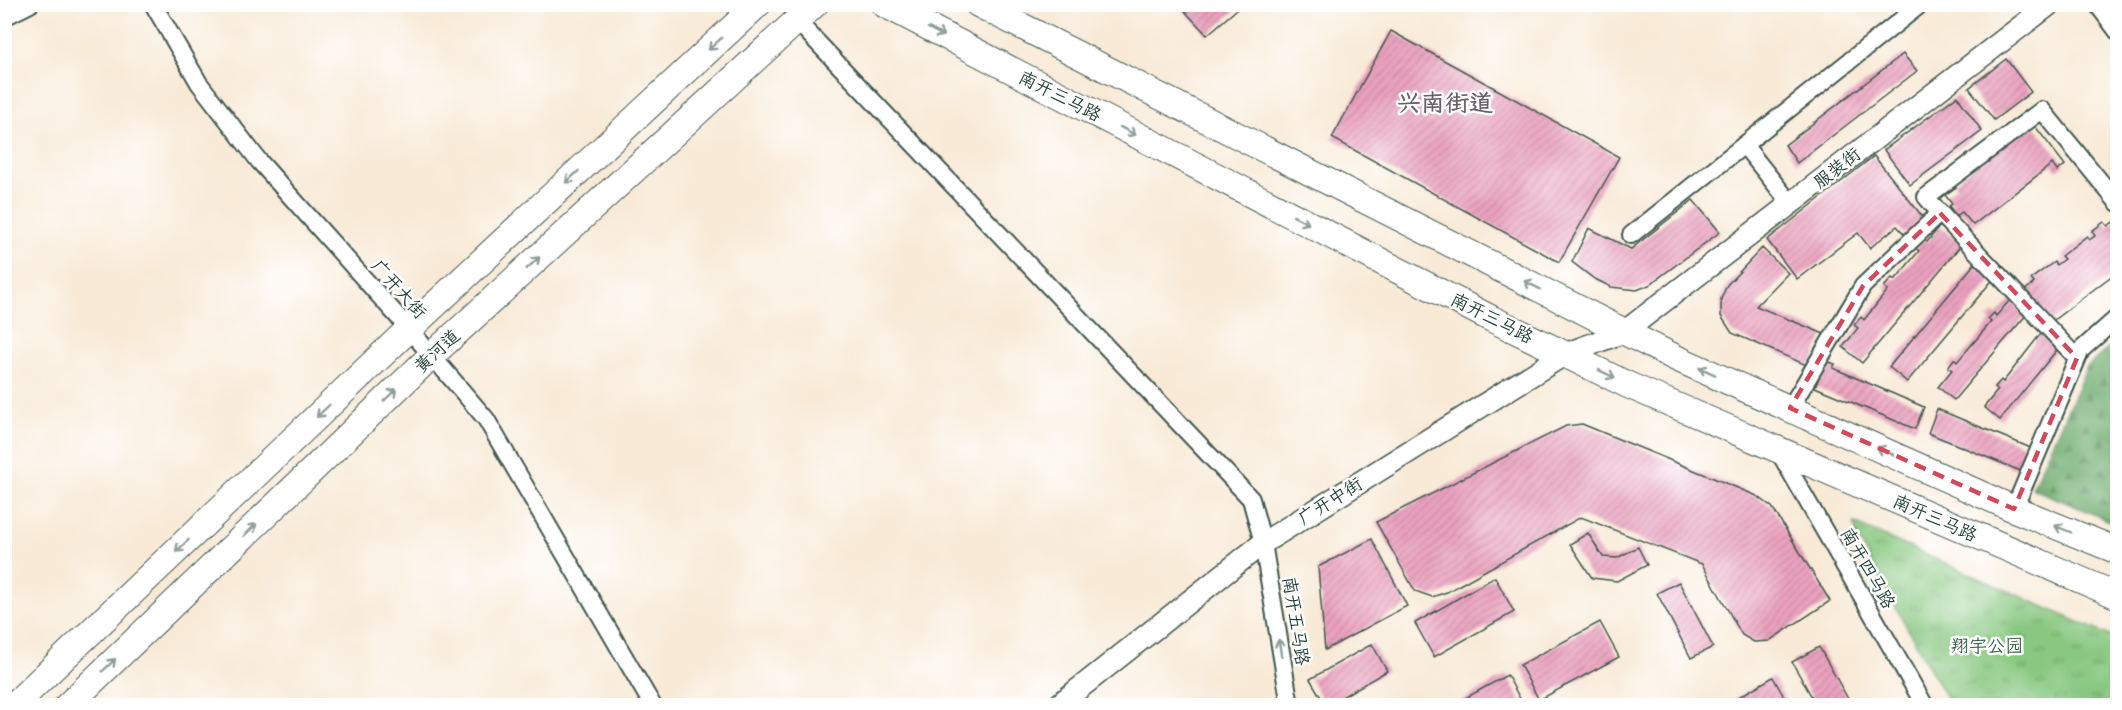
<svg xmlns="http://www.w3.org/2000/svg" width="2122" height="710" font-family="'Balsamiq Sans','LXGW WenKai TC',sans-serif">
  <defs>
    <pattern id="grass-tufts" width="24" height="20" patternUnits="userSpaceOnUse" patternTransform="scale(1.5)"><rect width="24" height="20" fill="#88c880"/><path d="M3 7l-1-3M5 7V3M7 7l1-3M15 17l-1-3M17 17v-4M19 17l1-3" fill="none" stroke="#6fa46a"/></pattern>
    <pattern id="forest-firs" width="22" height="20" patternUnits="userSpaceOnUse" patternTransform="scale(1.5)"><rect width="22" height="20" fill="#6eac6e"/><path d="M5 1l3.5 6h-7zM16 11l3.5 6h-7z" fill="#5a8d5b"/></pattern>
    <pattern id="building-hatch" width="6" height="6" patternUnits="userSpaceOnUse" patternTransform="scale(1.5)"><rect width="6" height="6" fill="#eca2c0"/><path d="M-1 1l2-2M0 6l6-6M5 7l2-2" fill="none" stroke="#bf859d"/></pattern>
  </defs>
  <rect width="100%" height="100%" fill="#fff"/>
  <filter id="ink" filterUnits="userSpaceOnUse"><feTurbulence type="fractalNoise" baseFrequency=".0167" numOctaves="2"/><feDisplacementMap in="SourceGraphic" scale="12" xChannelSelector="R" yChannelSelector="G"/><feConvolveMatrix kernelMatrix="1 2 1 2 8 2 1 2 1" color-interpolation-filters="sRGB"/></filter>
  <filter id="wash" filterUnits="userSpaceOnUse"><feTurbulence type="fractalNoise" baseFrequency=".008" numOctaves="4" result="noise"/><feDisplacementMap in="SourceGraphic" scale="24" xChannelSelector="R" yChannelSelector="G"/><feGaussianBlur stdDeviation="1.35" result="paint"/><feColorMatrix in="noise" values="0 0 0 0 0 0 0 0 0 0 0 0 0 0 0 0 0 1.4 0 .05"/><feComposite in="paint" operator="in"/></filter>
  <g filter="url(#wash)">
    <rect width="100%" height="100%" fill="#f8ead7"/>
    <polygon fill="url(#grass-tufts)" stroke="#54825a" stroke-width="1.5" points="1854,523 2117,639 2117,705 1950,705 1857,537"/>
    <polygon fill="url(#forest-firs)" stroke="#467451" stroke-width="1.5" points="2117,340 2117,524 2032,488 2087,367"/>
    <g id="blocks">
      <g fill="url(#building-hatch)">
        <polygon points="1182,4 1243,4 1207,35 1180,6"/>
        <polygon points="1391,31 1619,157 1559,262 1332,138"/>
        <polygon points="1903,54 1917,71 1797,163 1785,145"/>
        <polygon points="2006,59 2031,92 1994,120 1969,88"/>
        <polygon points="1957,96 1982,131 1910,185 1884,150"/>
        <polygon points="2026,125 2030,130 2035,126 2065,165 2057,171 2052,164 1973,225 1962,212 1956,216 1949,206 1952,204 1945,195 1956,187 1953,183"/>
        <polygon points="1874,156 1926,221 1909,239 1897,226 1870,248 1858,233 1797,279 1767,240"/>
        <polygon points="1693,200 1720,232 1649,285 1637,290 1611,287 1593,278 1572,262 1589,228 1631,249"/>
        <polygon points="2104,222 2108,226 2113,222 2118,228 2118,271 2051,322 2024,291 2034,283 2031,279 2054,262 2056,265 2064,259 2061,256 2087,236 2089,240 2095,236 2092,231"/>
        <polygon points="1940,226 1962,244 1862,363 1843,347 1858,328 1854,325 1861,317 1864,320 1888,290 1884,287 1892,278 1895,280 1919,251 1915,248 1923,239 1927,242"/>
        <polygon points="1762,248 1788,273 1756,306 1824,334 1811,367 1732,333 1721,316 1721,299 1727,285"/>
        <polygon points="1976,262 1995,277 1907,382 1889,367"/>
        <polygon points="2010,300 2027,314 1954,400 1938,387 1952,370 1948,367 1954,359 1957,362 1991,322 1988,319 1994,313 1996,316"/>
        <polygon points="2042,332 2060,346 2000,420 1984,407 1998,390 1995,387 2001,380 2003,382"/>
        <polygon points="1826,361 1835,364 1833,368 1924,407 1915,429 1815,387"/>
        <polygon points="1937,409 2038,451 2028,474 1928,433"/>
        <polygon points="1582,424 1757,496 1772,507 1830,601 1769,641 1754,642 1742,635 1702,564 1581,517 1447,592 1432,597 1415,591 1376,522 1566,426"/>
        <polygon points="1588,533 1603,557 1617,558 1638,547 1647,565 1617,581 1592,578 1570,544"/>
        <polygon points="1372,539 1407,606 1325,650 1318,567"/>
        <polygon points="1495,577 1514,612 1434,657 1415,623"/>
        <polygon points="1679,582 1713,647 1691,658 1657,593"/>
        <polygon points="1600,622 1619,657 1539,700 1520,665"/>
        <polygon points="1372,644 1387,671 1326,706 1310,679"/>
        <polygon points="1819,647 1852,706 1817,706 1792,662"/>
        <polygon points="1507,675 1524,706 1451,706"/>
        <polygon points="1773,677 1789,706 1723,706"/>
      </g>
    </g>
  </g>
  <g filter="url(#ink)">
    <use href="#blocks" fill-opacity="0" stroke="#40574c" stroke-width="1.5"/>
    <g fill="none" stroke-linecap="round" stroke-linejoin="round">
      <defs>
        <g id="minor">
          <polyline points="153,4 199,83 259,161 409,329 486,419 653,706"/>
          <polyline points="2097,4 2118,32"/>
          <polyline points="4,17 30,4"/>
          <polyline points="797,21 1251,499 1263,543 1290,706"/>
          <polyline points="1744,145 1791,204"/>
          <polyline points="1940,213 2077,358"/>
          <polyline points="1631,235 1921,4"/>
          <polyline points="1790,408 1863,286 1940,213 1926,197 2042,110 2118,203"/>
          <polyline points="1778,450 1925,706"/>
          <polyline points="2014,509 2081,350 2118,317"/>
        </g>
        <polyline id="tertiary" points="1057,706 1263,543 1565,354 1624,332 2050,4"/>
        <g id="primary">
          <polyline points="884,4 1492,319 1628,385 2118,596"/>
          <polyline points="978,4 1676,358 2014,509 2118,551"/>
          <polyline points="13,706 409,329 758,4"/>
          <polyline points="67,706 431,356 815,4"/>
        </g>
      </defs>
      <use href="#minor" stroke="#40574c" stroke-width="20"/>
      <use href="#tertiary" stroke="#40574c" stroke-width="24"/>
      <use href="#primary" stroke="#40574c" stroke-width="28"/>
      <use href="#minor" stroke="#fff" stroke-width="16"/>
      <use href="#tertiary" stroke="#fff" stroke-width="21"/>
      <use href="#primary" stroke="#fff" stroke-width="26"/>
    </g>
    <defs><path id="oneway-shaft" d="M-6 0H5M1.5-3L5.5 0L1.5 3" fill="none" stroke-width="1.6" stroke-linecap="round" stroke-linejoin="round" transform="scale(1.5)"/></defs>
    <g stroke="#8f9e9a">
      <use href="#oneway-shaft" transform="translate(936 32) rotate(27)"/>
      <use href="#oneway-shaft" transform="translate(715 44) rotate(137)"/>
      <use href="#oneway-shaft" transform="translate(1128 131) rotate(27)"/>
      <use href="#oneway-shaft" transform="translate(572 177) rotate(137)"/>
      <use href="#oneway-shaft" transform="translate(1301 220) rotate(27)"/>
      <use href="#oneway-shaft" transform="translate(533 263) rotate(-42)"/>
      <use href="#oneway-shaft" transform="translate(1532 285) rotate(-153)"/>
      <use href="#oneway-shaft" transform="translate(1707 371) rotate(-156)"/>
      <use href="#oneway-shaft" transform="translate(1607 374) rotate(26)"/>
      <use href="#oneway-shaft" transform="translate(390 395) rotate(-44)"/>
      <use href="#oneway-shaft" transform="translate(323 411) rotate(136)"/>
      <use href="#oneway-shaft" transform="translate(1885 451) rotate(-156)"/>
      <use href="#oneway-shaft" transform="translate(2063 529) rotate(-157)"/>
      <use href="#oneway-shaft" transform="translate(250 530) rotate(-44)"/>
      <use href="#oneway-shaft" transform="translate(182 546) rotate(137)"/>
      <use href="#oneway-shaft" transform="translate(1280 648) rotate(-99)"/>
      <use href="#oneway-shaft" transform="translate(109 665) rotate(-44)"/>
    </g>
  </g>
  <path fill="none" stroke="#d1495b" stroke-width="4.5" stroke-dasharray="12 8" stroke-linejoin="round" d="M1940 213 2077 358 2014 509 1790 408 1863 286Z"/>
  <g text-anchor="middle" stroke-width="5" stroke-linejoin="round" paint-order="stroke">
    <g font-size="18" fill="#1f3d34" stroke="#fff">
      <text transform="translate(1060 96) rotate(27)" y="6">南开三马路</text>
      <text transform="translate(1837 168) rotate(-38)" y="6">服装街</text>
      <text transform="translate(399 289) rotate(48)" y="6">广开大街</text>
      <text transform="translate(1492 318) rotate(27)" y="6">南开三马路</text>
      <text transform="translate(437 351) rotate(-43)" y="6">黄河道</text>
      <text transform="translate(1330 501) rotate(-32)" y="6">广开中街</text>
      <text transform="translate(1935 518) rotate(24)" y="6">南开三马路</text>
      <text transform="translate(1868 568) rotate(60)" y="6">南开四马路</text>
      <text transform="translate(1296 621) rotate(81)" y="6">南开五马路</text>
    </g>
    <g font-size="18" fill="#396047" stroke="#fff">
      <text x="1987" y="652">翔宇公园</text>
    </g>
    <g font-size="24" font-weight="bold" fill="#676065" stroke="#fff">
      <text x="1445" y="111">兴南街道</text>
    </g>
  </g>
  <rect width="2122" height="710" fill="none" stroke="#fff" stroke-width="24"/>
</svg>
